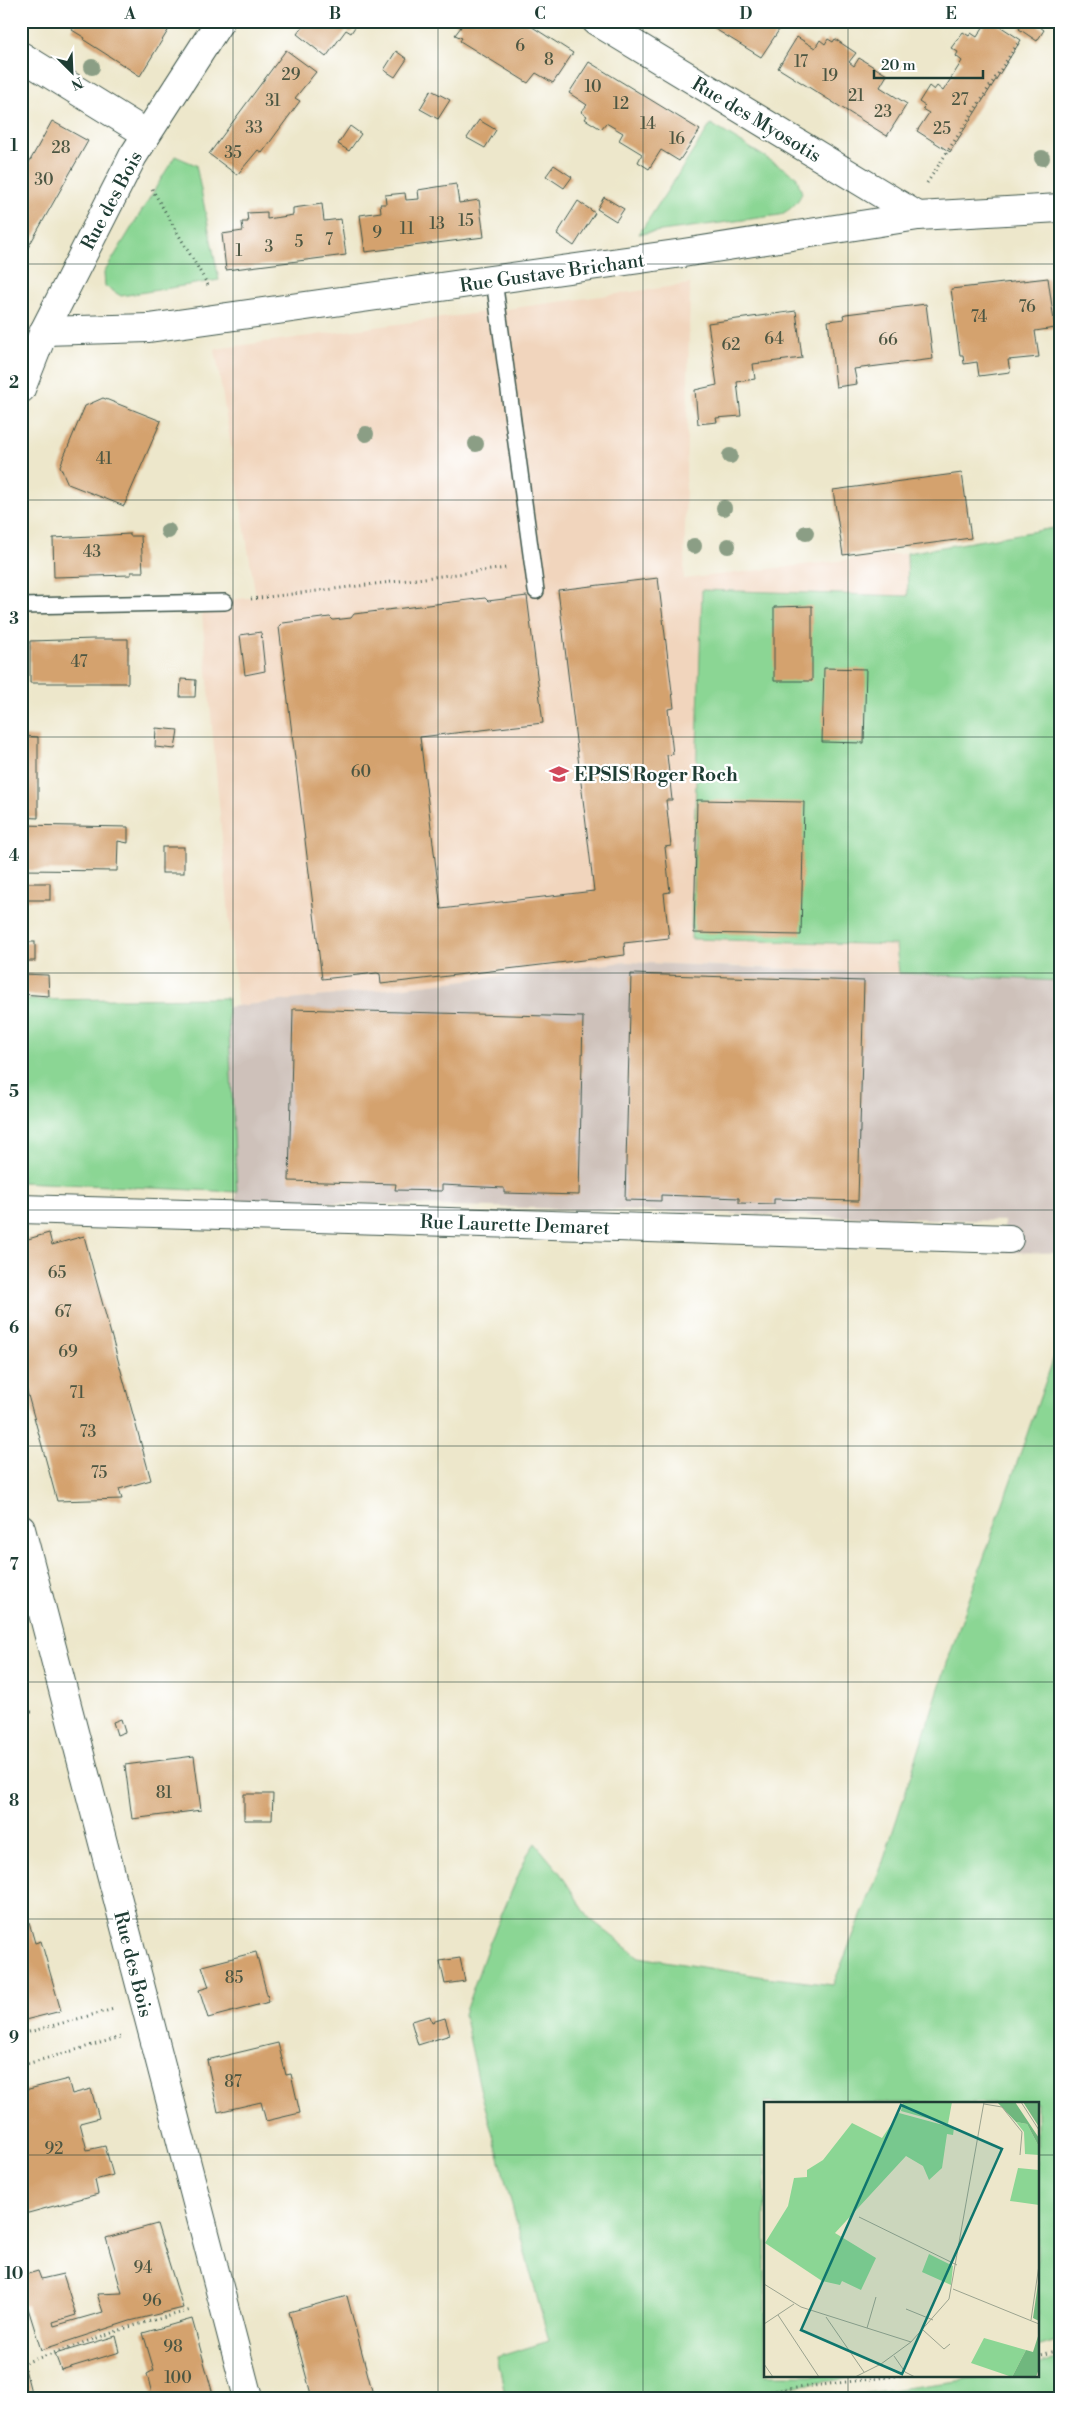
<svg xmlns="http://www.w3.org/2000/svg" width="1081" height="2419" font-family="'Libre Bodoni',serif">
  <rect width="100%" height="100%" fill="#fff"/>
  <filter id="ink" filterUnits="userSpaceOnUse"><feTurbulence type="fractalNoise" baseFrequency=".02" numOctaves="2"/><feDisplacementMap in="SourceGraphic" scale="10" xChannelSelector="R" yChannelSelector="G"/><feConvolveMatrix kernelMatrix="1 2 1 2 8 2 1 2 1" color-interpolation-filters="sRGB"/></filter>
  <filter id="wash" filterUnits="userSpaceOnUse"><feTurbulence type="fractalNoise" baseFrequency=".0096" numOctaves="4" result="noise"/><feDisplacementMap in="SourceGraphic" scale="20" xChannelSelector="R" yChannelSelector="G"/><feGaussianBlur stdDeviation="1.12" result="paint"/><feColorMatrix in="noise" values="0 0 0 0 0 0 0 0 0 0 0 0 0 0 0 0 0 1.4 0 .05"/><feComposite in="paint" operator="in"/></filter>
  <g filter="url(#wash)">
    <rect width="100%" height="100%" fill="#ede7cb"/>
    <polygon fill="#f1d5bd" points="690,284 684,579 907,553 908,596 896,945 899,973 626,962 237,1006 201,603 256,597 215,349"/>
    <polygon fill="#cec1ba" points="626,962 1060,981 1060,1253 1002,1252 1004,1221 236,1200 228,1007"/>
    <g fill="#8bd694" stroke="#558a64">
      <path d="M711 124 796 176 802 193C797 204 791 209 780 215L639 234Z"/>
      <polygon points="175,156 196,165 219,280 121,296 105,286 104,273"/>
      <polygon points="1060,527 1060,981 899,973 896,945 691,939 702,590 908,596 907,553"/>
      <polygon points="227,998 237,1192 21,1182 21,1000"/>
      <polygon points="1060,1340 1060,2340 1037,2347 1037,2103 765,2103 765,2375 872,2375 713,2398 506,2398 497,2357 549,2341 480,2088 464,2014 487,1949 527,1855 535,1843 560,1873 589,1918 639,1957 765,1977 833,1985 882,1865 949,1657"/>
      <polygon points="1058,2358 1060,2398 829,2398 1003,2375 1037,2375 1037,2365"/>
    </g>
    <g id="blocks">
      <g fill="#d4a26e">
        <polygon points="77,21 174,21 140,76 84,40 85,38 72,30"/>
        <polygon points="307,21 359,21 351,33 346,30 326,57 297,34"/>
        <polygon points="452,21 523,21 573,53 553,83 536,73 528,83 460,41 462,38 455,35 461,27"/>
        <polygon points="702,21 771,21 781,27 761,57"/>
        <polygon points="987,21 992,21 1021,40 950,152 917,131 929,113 922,109 925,106 919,102 929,86 934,90 937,86 943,91 962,61 956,56 958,52 951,48 963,32 969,36 971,33 977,37"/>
        <polygon points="1024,21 1032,21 1044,30 1037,41 1019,29"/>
        <polygon points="797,37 815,48 820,40 825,44 828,39 833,42 835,39 856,53 849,62 854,66 859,58 887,75 880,87 907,104 887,136 778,68"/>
        <polygon points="286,50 316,72 295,98 300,101 262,153 258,150 237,175 209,154"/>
        <polygon points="396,51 407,59 395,77 384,70"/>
        <polygon points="589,62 700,130 679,161 661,150 649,169 638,162 642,154 619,140 623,133 606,123 601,129 585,119 587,116 581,112 587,105 569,93"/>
        <polygon points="431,90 450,100 438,119 420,109"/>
        <polygon points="479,120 496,130 485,148 467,138"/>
        <polygon points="52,121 88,141 21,260 21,177"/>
        <polygon points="350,126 361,134 349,151 338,144"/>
        <polygon points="554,165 572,177 564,188 546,176"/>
        <polygon points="456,184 459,203 479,200 484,237 365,252 360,215 381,212 380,204 386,204 385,195 405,193 406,200 419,199 418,190"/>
        <polygon points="604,197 624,209 616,221 597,209"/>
        <polygon points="578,201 595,213 574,246 557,234"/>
        <polygon points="322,204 324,221 341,219 346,255 226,270 222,234 243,231 242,222 248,222 247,213 267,212 267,219 281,217 293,215 293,208"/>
        <polygon points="1048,278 1055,328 1035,331 1039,357 1008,360 1010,372 979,376 977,362 964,364 963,355 960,355 951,289"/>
        <polygon points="926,304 933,359 854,369 857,384 836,387 828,321 844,319 843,315 846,314"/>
        <polygon points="796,311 802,358 753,364 755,379 737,382 741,416 716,418 717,422 698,424 695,390 717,385 708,323"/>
        <polygon points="103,398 161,421 124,506 68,484 60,466 85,406"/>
        <polygon points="962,473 971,538 843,555 833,490"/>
        <polygon points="130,534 130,536 141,536 143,572 131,572 131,575 54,577 53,538"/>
        <polygon points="658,578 674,708 668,709 673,754 667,755 672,800 666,800 671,846 665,847 670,892 664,893 669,938 624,943 625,955 381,984 380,974 377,973 322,979 279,627 283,623 330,617 333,620 351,618 354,614 485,598 488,601 527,596 543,723 420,737 441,909 594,891 558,590"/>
        <polygon points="812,606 812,681 774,681 774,607"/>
        <polygon points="261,632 265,671 245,675 240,635"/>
        <polygon points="94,639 128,639 128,683 30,683 30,641"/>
        <polygon points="824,668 866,669 864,743 822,742"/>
        <polygon points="181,679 196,680 195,697 180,697"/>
        <polygon points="156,728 178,730 175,749 155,747"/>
        <polygon points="21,736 38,737 38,818 21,817"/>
        <polygon points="697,800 804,802 801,935 694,933"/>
        <polygon points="21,825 128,827 128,843 118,841 117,871 21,870"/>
        <rect x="162" y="847" width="22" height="26"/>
        <rect x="21" y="883" width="29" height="17"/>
        <rect x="21" y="942" width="14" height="19"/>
        <polygon points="21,974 48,975 49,996 21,994"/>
        <polygon points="631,974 864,981 858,1201 774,1199 774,1204 739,1203 739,1198 661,1195 661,1201 625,1200"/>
        <polygon points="293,1009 583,1017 579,1195 504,1193 504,1188 442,1185 442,1191 395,1190 396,1184 289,1181"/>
        <polygon points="49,1233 52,1245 84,1236 151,1480 119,1489 122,1499 57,1501 47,1464 21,1370 21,1241"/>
        <polygon points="121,1719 125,1732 117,1735 113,1722"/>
        <polygon points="194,1756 201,1810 132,1819 125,1765"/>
        <polygon points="244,1794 273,1794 272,1820 244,1820"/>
        <polygon points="29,1922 35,1943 41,1941 61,2011 21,2021 21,1925"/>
        <polygon points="256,1952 269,2002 208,2018 199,1990 209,1987 202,1966"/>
        <polygon points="460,1958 465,1981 445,1984 440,1961"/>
        <polygon points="430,2016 432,2022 445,2018 450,2035 418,2045 411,2021"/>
        <polygon points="278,2043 286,2075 291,2074 300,2113 266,2121 261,2102 218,2112 207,2060"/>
        <polygon points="68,2079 72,2094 91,2089 99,2118 80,2123 87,2150 105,2146 113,2175 95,2180 98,2194 21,2215 21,2181 26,2179 21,2162 21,2091"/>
        <polygon points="157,2224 183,2308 130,2321 41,2350 27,2305 21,2307 21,2276 38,2271 41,2279 63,2274 76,2315 53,2322 54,2326 103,2312 97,2294 122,2293 106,2238"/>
        <polygon points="347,2296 374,2398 312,2398 289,2312"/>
        <polygon points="192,2319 214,2398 141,2398 152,2394 147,2374 154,2370 143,2333"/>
        <polygon points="116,2336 120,2352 61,2370 55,2354"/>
        <polygon points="25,2369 32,2396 21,2398 21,2370"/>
      </g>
    </g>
  </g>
  <g filter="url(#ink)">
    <use href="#blocks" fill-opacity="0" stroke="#3e564b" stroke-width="1"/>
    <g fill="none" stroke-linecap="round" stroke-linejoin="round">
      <defs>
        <g id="service">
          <polyline points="494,280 536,591"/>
          <polyline points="21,606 225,602"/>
        </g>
        <g id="minor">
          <polyline points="596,21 918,216"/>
          <polyline points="21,56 147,134"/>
          <polyline points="44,331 149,328 683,253 918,216 1060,208"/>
          <polyline points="21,389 44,331 133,156 220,21"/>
          <polyline points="21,1209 1009,1239"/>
          <polyline points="21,1529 248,2398"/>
        </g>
      </defs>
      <use href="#service" stroke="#3e564b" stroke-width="18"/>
      <use href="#minor" stroke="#3e564b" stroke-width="30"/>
      <g stroke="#3e564b" stroke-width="3" stroke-dasharray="1 4" stroke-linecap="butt">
        <polyline points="927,183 1018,43"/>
        <polyline points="152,189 209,287"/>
        <polyline points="21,286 28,290"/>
        <polyline points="251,599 507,568"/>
        <polyline points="21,1712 36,1712"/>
        <polyline points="29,2032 114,2009"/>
        <polyline points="23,2065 121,2037"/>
        <polyline points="1037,2356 1060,2350"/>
        <polyline points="21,2364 129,2327 191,2310"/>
        <polyline points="716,2398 903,2375"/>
      </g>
      <use href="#service" stroke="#fff" stroke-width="15"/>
      <use href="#minor" stroke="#fff" stroke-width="28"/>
    </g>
    <g fill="#8b9e85">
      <circle cx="92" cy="67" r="8"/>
      <circle cx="1042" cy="158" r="8"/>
      <circle cx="366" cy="434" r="8"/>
      <circle cx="476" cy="444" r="8"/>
      <circle cx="730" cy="456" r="8"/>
      <circle cx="724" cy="508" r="8"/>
      <circle cx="168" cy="531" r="8"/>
      <circle cx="806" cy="533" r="8"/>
      <circle cx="694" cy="546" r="8"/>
      <circle cx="728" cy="546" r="8"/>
    </g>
  </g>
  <path fill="none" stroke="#1f3d34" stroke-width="1" stroke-opacity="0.55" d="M233 21V2398M438 21V2398M643 21V2398M848 21V2103M21 264H1060M21 500H1060M21 737H1060M21 973H1060M21 1210H1060M21 1446H1060M21 1682H1060M21 1919H1060M21 2155H765M1037 2155H1060M848 2375V2398"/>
  <defs>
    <symbol id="school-bare" viewBox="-9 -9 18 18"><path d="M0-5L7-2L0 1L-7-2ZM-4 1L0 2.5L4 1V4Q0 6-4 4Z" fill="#d1495b" stroke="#fff" stroke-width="2.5" paint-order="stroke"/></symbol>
  </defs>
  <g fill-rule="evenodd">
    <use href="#school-bare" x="545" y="760" width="28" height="28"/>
  </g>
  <g text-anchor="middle" stroke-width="4.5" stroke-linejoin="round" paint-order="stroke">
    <g font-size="16" fill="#4c5642">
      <text x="520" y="51">6</text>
      <text x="549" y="65">8</text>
      <text x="801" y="67">17</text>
      <text x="291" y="80">29</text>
      <text x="830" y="81">19</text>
      <text x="593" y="92">10</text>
      <text x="856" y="101">21</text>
      <text x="960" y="105">27</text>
      <text x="273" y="106">31</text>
      <text x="621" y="109">12</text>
      <text x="883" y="117">23</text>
      <text x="648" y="129">14</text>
      <text x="254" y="133">33</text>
      <text x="942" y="134">25</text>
      <text x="677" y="144">16</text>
      <text x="61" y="153">28</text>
      <text x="233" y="158">35</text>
      <text x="44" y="185">30</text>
      <text x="466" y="226">15</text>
      <text x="437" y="229">13</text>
      <text x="407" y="234">11</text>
      <text x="377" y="238">9</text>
      <text x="329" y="245">7</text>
      <text x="299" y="247">5</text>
      <text x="269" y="252">3</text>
      <text x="239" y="256">1</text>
      <text x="1027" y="312">76</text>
      <text x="979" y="322">74</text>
      <text x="774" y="344">64</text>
      <text x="888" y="345">66</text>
      <text x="731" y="350">62</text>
      <text x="104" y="464">41</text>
      <text x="92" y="557">43</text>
      <text x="79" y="667">47</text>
      <text x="361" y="777">60</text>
      <text x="57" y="1278">65</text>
      <text x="63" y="1317">67</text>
      <text x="68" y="1357">69</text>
      <text x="77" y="1398">71</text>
      <text x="88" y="1437">73</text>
      <text x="99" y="1478">75</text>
      <text x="164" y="1798">81</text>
      <text x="234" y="1983">85</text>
      <text x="233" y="2087">87</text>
      <text x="54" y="2154">92</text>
      <text x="143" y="2273">94</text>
      <text x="152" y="2306">96</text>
      <text x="173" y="2352">98</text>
      <text x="178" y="2383">100</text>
    </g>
    <g font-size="19" fill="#1f3d34" stroke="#fff">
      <text transform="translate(757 119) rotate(31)" y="7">Rue des Myosotis</text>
      <text transform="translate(111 200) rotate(-62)" y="7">Rue des Bois</text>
      <text transform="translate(552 272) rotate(-8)" y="7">Rue Gustave Brichant</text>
      <text transform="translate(515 1224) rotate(2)" y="7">Rue Laurette Demaret</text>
      <text transform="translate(134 1964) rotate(76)" y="7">Rue des Bois</text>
    </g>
    <g font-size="19" font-weight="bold" fill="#1f3d34" stroke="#fff" text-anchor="start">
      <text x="574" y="781">EPSIS Roger Roch</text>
    </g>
  </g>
  <g transform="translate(764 2102)">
    <rect width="275" height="275" fill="#ede7cb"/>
    <path d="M139 0H188L184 22 137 9ZM135 11 190 26 189 33 183 32 178 66 165 78 159 64 142 54 71 131 112 156 97 188 78 179 76 183 58 179 1 141 24 104 30 76 43 75V68L59 58 88 21 118 36ZM252 20 263 22 275 45V53L261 52 260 30ZM254 66 275 68V103L246 99ZM165 152 189 164 187 183 158 170ZM220 236 262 248 248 275 207 261Z" fill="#8bd694"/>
    <path d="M233 0H251L275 36V45L263 22 252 20ZM259 0H275V25ZM275 175V219L269 216ZM275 231V267L272 275H248L262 248 269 250Z" fill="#70b77e"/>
    <path fill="none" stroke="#9ba38f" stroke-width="1" d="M257 0 275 28M220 2 238 5 258 30 256 53M95 115 193 163M0 182 37 205 147 240M189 187 275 222M142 207 169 218M14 213 55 275M62 215 100 270M267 218 275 163M0 222 30 202M103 226 112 195M159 228 180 247 186 242M130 254 141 270 151 275M0 262 9 275M91 275 117 262 147 240 185 197 220 0"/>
    <path fill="#0f766e" fill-opacity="0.15" stroke="#0f766e" stroke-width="2.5" d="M137 3 238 47 138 272 37 228Z"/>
    <rect width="275" height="275" fill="none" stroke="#1f3d34" stroke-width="2.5"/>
  </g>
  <rect width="1081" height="2419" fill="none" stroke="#fff" stroke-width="55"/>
  <g transform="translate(72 72) rotate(156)" stroke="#ffffff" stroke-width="4" paint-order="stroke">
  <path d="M0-4L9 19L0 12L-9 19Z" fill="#1f3d34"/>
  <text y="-8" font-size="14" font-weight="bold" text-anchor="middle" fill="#1f3d34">N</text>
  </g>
  <path d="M874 70v8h109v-8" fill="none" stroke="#1f3d34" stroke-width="2.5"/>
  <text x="881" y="70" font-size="15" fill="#1f3d34" stroke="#ffffff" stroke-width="4" paint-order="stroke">20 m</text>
  <rect x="28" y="28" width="1026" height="2364" fill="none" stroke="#1f3d34" stroke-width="2"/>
  <g font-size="16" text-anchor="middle" font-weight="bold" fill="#1f3d34">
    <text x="130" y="19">A</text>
    <text x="335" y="19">B</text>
    <text x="540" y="19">C</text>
    <text x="746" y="19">D</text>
    <text x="951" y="19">E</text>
    <text x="14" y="151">1</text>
    <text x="14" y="388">2</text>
    <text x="14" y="624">3</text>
    <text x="14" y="861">4</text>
    <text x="14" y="1097">5</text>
    <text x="14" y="1333">6</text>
    <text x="14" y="1570">7</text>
    <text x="14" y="1806">8</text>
    <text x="14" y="2043">9</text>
    <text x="14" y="2279">10</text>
  </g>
</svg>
